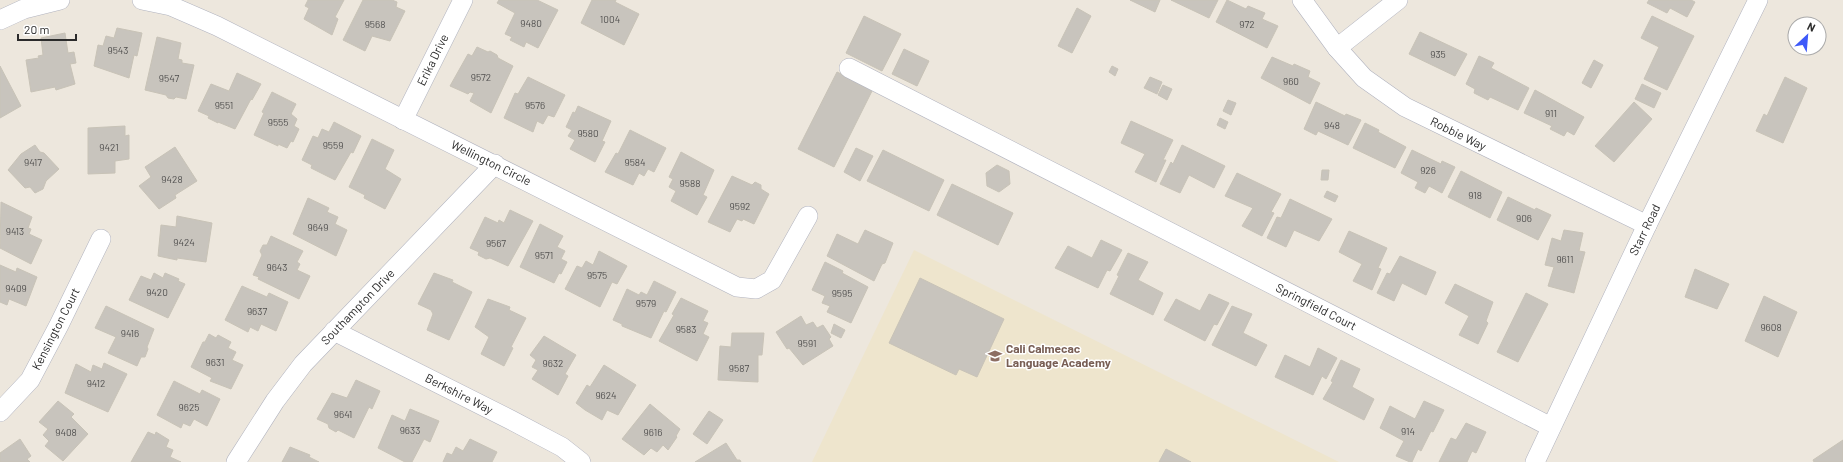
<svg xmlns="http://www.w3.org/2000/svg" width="1843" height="462" font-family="Barlow,sans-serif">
  <rect width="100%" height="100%" fill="#ede7dd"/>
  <polygon fill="#eee5cd" points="914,250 1339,462 812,462"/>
  <g fill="#c8c4bd" stroke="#c8c3b7">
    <polygon points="308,0 344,0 335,17 338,19 332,35 304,19 309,8 305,6"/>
    <polygon points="363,0 392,0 397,2 396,7 405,11 390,41 372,36 365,51 343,40"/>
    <polygon points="499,0 537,0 558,10 538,48 526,42 524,47 510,40 512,37 505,34 515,13 497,3"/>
    <polygon points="592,0 616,0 615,2 639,14 624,45 581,23"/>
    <polygon points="1130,0 1160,0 1155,12"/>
    <polygon points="1171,0 1218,0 1209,18"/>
    <polygon points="1227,0 1246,9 1248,6 1265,13 1262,19 1278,26 1267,48 1216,22"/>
    <polygon points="1649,0 1691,0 1695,2 1687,17 1670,8 1667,13 1647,3"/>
    <polygon points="1077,8 1091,16 1072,53 1058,46"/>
    <polygon points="864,16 901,34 882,71 846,53"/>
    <polygon points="1652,16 1694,36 1667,90 1644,79 1659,47 1641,38"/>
    <polygon points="117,28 142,33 137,56 134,55 129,78 94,66 98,45 103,46 106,36 114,38"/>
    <polygon points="1420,32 1467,54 1455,76 1409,54"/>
    <polygon points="65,33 68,53 74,52 76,63 70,64 75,84 56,90 55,87 31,92 26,60 39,58 38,56 43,55 41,38"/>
    <polygon points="157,37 181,43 178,59 182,60 182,63 194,65 186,99 176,97 174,99 168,98 166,95 145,90"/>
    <polygon points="477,47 488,52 490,51 497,55 498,58 513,66 491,113 470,101 474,93 470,92 468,94 450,86 468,54 472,56"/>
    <polygon points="904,49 929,61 917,86 892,74"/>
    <polygon points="1479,56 1494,63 1491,68 1529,88 1518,110 1490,97 1488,100 1474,93 1475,89 1466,84"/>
    <polygon points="1272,57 1293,66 1294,64 1310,71 1308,77 1320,83 1310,104 1261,78"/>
    <polygon points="1594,60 1603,65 1591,88 1582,83"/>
    <polygon points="0,66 21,106 0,118"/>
    <polygon points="1112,66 1118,69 1115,76 1109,72"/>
    <polygon points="837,72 873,89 834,167 798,149"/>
    <polygon points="237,73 261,84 252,100 251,99 235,129 218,122 218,123 208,118 209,116 198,111 211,84 229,91"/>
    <polygon points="528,77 565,95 554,117 548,115 543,124 537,121 533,132 504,118 515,93 518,94"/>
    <polygon points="1150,77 1162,82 1157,94 1144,88"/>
    <polygon points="1785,77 1807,88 1783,143 1756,131 1764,114 1767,116"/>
    <polygon points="1642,84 1661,93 1654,108 1635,99"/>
    <polygon points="1163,85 1172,89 1167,100 1158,95"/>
    <polygon points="1535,90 1584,117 1574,135 1567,131 1564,136 1550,129 1552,126 1524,113"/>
    <polygon points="272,92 296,104 291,114 297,119 294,126 299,129 293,142 291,141 287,148 278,144 278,146 254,135 264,113 262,112"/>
    <polygon points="1228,100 1236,103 1231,115 1223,111"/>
    <polygon points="1316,102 1345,116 1346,114 1361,120 1348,145 1318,131 1316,135 1304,129"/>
    <polygon points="1634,102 1652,119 1614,162 1595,146"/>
    <polygon points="578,106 611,121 602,141 605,142 595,162 570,149 575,140 568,136 572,130 566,127 573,112 575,113"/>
    <polygon points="1220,118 1228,122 1225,129 1217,125"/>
    <polygon points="1131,121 1173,140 1163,160 1166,160 1156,182 1135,172 1145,154 1121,143"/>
    <polygon points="334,122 361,136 353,153 351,152 335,180 311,168 312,165 302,160 313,136 318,138 322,129 329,132"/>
    <polygon points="1365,123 1379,130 1378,132 1406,147 1395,168 1353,148"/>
    <polygon points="125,126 125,136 129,135 129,159 115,161 115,173 88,174 88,128"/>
    <polygon points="630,130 666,148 654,172 648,169 644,176 639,173 633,185 605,172 616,153 618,154"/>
    <polygon points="372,139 394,150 385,169 401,179 385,209 364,198 365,195 349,187"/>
    <polygon points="35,145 40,152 44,153 59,169 46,181 43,189 35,193 30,187 25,188 8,170 21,154"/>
    <polygon points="1182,145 1225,166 1214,188 1189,175 1180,193 1160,184 1171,162 1173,164"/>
    <polygon points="175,147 197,181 175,195 176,198 159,209 139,186 151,177 145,167"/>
    <polygon points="856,148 873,156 860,181 844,172"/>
    <polygon points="883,150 944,180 929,211 867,181"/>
    <polygon points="1412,150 1441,164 1442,161 1455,167 1442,193 1429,186 1425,193 1415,188 1418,182 1401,173"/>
    <polygon points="681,152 714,170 703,195 707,197 697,215 671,201 676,191 669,187 673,179 669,177"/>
    <polygon points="997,165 1009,171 1010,184 999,192 987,186 986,173"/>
    <polygon points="1322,170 1329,170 1328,180 1321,180"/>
    <polygon points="1461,171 1502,192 1490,218 1448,197"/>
    <polygon points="1237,173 1281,194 1271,212 1274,213 1262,236 1242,226 1253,208 1225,196"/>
    <polygon points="732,176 752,185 755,182 761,185 761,189 769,194 754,224 743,219 742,221 737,219 730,232 708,222"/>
    <polygon points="952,184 1013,213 998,245 937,215"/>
    <polygon points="1327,191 1338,196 1335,202 1324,197"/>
    <polygon points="1508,197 1535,210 1536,208 1551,215 1538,240 1497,220"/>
    <polygon points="308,198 329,208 327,212 338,217 335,224 347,230 336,256 293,234"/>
    <polygon points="1290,199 1332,219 1319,241 1294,230 1286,247 1267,238 1277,217 1281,218"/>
    <polygon points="1,202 32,217 28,228 31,229 29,234 42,240 31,264 0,248"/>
    <polygon points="510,210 533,221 508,266 490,258 486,259 478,255 479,252 470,248 485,217 498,223 499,220 504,223"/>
    <polygon points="177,216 212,223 206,262 177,258 177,260 158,256 161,225 176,227"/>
    <polygon points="540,224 563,236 557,247 565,251 561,259 567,262 561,274 559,273 554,283 520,267"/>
    <polygon points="865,230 893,243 885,263 882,264 874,281 827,256 837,234 858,244"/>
    <polygon points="1564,230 1583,233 1579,251 1585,252 1574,293 1548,286 1554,267 1545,265 1552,238 1561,241"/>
    <polygon points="1349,231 1387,248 1378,268 1381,269 1372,290 1353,281 1362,264 1339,252"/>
    <polygon points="271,236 303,251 297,262 300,264 297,270 310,276 299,299 258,279 259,277 253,275 262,255 260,251 263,245 267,245"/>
    <polygon points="1101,240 1122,250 1110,271 1107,270 1098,288 1055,268 1068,246 1092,258"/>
    <polygon points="599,251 627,266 617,284 612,282 600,307 565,289 577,266 582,268 586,261 593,265"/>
    <polygon points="1128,253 1148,262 1138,280 1163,293 1153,315 1110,294 1119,276 1117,275"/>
    <polygon points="1400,256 1436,272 1426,295 1402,283 1394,301 1377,293 1387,273 1390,274"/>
    <polygon points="825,262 843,271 842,273 868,287 851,323 827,312 830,306 822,303 825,296 812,290"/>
    <polygon points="0,265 16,272 17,268 37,277 26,306 9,299 7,305 0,302"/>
    <polygon points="1695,269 1729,284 1717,309 1685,297"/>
    <polygon points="154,273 163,278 165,273 179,279 178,281 185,284 168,318 129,300 141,276 151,280"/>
    <polygon points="434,273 453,280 452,282 472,292 449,340 427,330 433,314 431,310 418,304"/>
    <polygon points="920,278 1004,319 977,377 959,369 956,375 889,343"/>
    <polygon points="654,281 676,292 666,312 664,311 651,338 622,326 622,324 613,320 627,289 639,295 641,292 647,295"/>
    <polygon points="1455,284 1493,302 1486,321 1488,323 1478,344 1459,335 1469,316 1445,303"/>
    <polygon points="242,286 267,297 269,293 288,302 276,331 261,324 258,331 250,327 248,332 225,320"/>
    <polygon points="1526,293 1548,304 1518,362 1497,352"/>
    <polygon points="1209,294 1229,303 1217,325 1214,324 1205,341 1164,320 1176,299 1200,311"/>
    <polygon points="1764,296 1797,312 1778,357 1745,341"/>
    <polygon points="681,298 708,311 703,321 708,323 703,334 709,337 697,361 659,341 674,315 672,314"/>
    <polygon points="488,299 510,307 509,310 526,318 511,347 513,348 504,366 481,354 489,337 475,327"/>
    <polygon points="106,306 154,329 147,347 148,349 145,357 141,357 137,366 108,353 116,337 95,328"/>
    <polygon points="1232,306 1252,314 1243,333 1267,345 1256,366 1212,345"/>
    <polygon points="801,316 806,325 813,322 817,328 823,325 831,337 829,339 833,346 803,365 789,348 787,349 776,332"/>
    <polygon points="834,324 845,330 841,338 831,333"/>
    <polygon points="732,333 764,333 762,355 758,355 758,382 718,380 720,346 731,347"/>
    <polygon points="209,334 216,338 218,335 231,342 228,348 236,352 232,360 243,365 231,389 210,381 212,378 191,367 203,342 205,342"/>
    <polygon points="544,336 576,355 565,374 568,376 558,395 532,379 538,370 532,367 536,360 530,355"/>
    <polygon points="1318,348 1337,358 1326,379 1322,376 1313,395 1275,377 1285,355 1310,367"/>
    <polygon points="1341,360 1360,369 1352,387 1374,399 1364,420 1323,399 1333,382 1331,381"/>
    <polygon points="104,363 127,374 108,412 65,393 76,364 91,372 93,365 102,369"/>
    <polygon points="604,365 636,385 618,415 607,410 602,420 585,410 576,403 587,385 590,387"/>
    <polygon points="356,380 380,391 372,409 369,407 354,438 338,430 336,432 329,428 328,424 317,419 332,393 347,398"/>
    <polygon points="174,381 200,394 202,390 220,399 207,426 194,419 190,426 183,423 181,428 157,415"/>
    <polygon points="58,401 74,414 71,417 88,434 63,461 45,446 49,441 43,435 48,429 39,422"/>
    <polygon points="1424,401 1444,410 1433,432 1431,431 1421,451 1418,449 1412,462 1410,462 1396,456 1404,441 1380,428 1390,406 1415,419"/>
    <polygon points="650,404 680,429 676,436 677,437 668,450 663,445 657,452 651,448 644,455 622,439"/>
    <polygon points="410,409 439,421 430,442 424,439 412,462 405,462 378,448 392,415 405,421"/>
    <polygon points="709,411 723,420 707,444 693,434"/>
    <polygon points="1466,423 1486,432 1476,453 1472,451 1467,462 1439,462 1451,438 1456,440"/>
    <polygon points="148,432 155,435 156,432 169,440 166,447 173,450 170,457 181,462 131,462"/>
    <polygon points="20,439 31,456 27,459 30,462 0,462 0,453"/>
    <polygon points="470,439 497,452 492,462 443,462 447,453 452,455 456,447 463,451"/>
    <polygon points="1843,440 1843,462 1814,462 1813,460"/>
    <polygon points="726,443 737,460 740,460 741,462 695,462"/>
    <polygon points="290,447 310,455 309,457 319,462 282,462"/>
    <polygon points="1166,449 1191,462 1159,462"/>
  </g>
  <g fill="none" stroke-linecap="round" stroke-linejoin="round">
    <defs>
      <g id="street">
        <polyline points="142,0 171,6 217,26 737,287 756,289 772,280 808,216"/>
        <polyline points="1302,0 1337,48 1364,78 1405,107 1647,225"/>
        <polyline points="0,20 24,9 60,0"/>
        <polyline points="1337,48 1398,0"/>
        <polyline points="849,68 1551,427"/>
        <polyline points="403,120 463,0"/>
        <polyline points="334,331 511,420 562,447 581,462"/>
        <polyline points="0,412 30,380 59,325 101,239"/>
        <polyline points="236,462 275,401 303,364 495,164"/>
        <polyline points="1535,462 1647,225 1758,0"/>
      </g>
    </defs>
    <use href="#street" stroke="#b1b3bf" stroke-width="20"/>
    <use href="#street" stroke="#fff" stroke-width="19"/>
  </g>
  <defs>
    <symbol id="school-bare" viewBox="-9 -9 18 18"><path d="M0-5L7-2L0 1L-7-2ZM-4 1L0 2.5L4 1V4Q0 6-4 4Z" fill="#8d6e63" stroke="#fff" stroke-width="2.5" paint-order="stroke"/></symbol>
  </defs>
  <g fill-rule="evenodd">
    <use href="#school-bare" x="985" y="346" width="20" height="20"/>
  </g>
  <g text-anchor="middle" stroke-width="3" stroke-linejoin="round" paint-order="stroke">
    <g font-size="10" fill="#525150">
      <text x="610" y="23">1004</text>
      <text x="531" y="27">9480</text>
      <text x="375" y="28">9568</text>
      <text x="1247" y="28">972</text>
      <text x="118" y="54">9543</text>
      <text x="1438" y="58">935</text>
      <text x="481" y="81">9572</text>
      <text x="169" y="82">9547</text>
      <text x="1291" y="85">960</text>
      <text x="224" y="109">9551</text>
      <text x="535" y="109">9576</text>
      <text x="1551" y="117">911</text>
      <text x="278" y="126">9555</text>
      <text x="1332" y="129">948</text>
      <text x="588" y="137">9580</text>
      <text x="333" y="149">9559</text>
      <text x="109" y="151">9421</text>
      <text x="33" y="166">9417</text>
      <text x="635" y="166">9584</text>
      <text x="1428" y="174">926</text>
      <text x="172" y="183">9428</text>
      <text x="690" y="187">9588</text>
      <text x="1475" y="199">918</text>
      <text x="740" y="210">9592</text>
      <text x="1524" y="222">906</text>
      <text x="318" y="231">9649</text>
      <text x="15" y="235">9413</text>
      <text x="184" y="246">9424</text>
      <text x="496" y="247">9567</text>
      <text x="544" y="259">9571</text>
      <text x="1565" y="263">9611</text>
      <text x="277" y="271">9643</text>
      <text x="597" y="279">9575</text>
      <text x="16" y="292">9409</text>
      <text x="157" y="296">9420</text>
      <text x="842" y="297">9595</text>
      <text x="646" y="307">9579</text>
      <text x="257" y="315">9637</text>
      <text x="1771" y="331">9608</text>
      <text x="686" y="333">9583</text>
      <text x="130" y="337">9416</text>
      <text x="807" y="347">9591</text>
      <text x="215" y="366">9631</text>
      <text x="553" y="367">9632</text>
      <text x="739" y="372">9587</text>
      <text x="96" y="387">9412</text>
      <text x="606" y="399">9624</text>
      <text x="189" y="411">9625</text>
      <text x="343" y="418">9641</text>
      <text x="410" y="434">9633</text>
      <text x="1408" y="435">914</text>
      <text x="66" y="436">9408</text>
      <text x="653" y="436">9616</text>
    </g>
    <g font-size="12" fill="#2b2b2b" stroke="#fff">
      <text transform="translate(433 60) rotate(-64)" y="4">Erika Drive</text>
      <text transform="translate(1458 134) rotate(26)" y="4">Robbie Way</text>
      <text transform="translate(491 163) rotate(26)" y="4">Wellington Circle</text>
      <text transform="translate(1645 230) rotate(-64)" y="4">Starr Road</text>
      <text transform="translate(358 307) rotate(-46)" y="4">Southampton Drive</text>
      <text transform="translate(1316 307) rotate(27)" y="4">Springfield Court</text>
      <text transform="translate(56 329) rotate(-63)" y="4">Kensington Court</text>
      <text transform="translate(459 394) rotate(27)" y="4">Berkshire Way</text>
    </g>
    <g font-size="12" font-weight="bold" fill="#785e54" stroke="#fff" text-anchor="start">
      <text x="1006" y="353">Cali Calmecac<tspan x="1006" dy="14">Language Academy</tspan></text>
    </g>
  </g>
  <g transform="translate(1807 36) rotate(26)"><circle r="19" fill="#ffffff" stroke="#aaaaaa"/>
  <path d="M0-3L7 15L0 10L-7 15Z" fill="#3e5af9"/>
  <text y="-6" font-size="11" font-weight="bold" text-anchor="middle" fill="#2b2b2b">N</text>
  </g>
  <path d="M18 34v6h58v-6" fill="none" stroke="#2b2b2b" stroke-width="2"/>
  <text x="24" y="34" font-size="12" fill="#2b2b2b" stroke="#ffffff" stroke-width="3" paint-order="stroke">20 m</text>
</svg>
